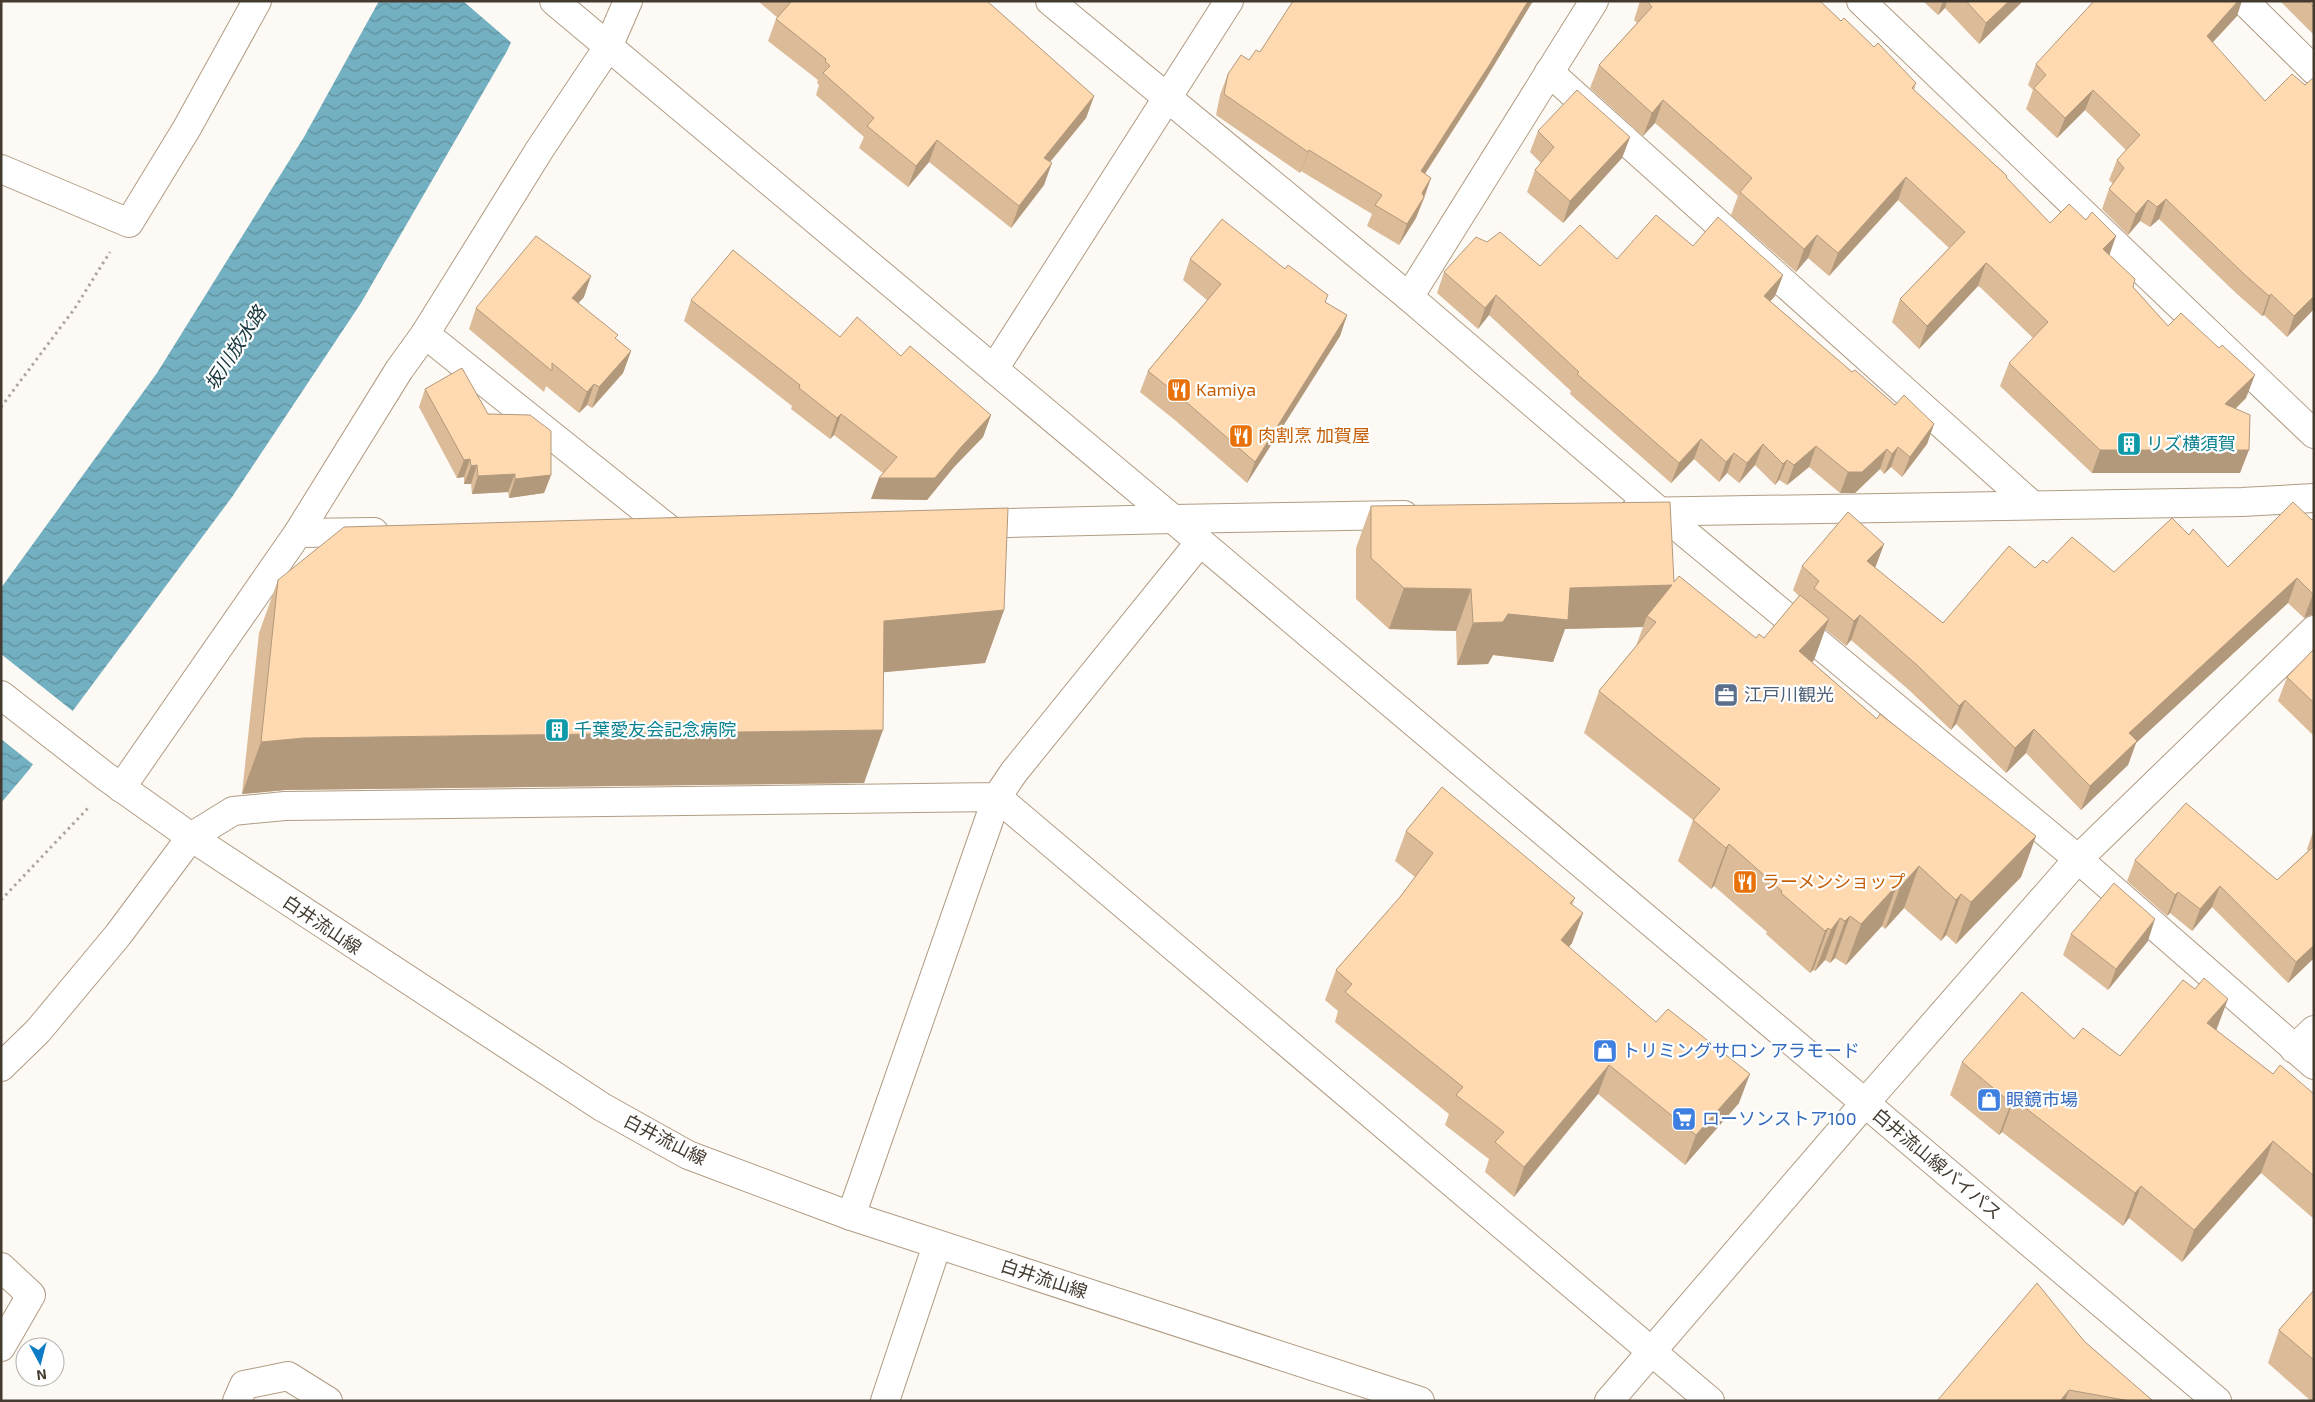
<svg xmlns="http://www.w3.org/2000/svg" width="2315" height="1402" font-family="'Exo 2','Noto Sans JP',sans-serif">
  <defs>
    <pattern id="water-waves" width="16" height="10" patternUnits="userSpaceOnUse" patternTransform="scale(1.25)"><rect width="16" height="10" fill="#73b0c1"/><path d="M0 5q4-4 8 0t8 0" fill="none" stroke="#60909d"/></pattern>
  </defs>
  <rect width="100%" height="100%" fill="#fdf9f4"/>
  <polygon fill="url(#water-waves)" points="379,1 530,1 507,51 361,303 232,497 28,771 1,803 1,588 157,373 304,137"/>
  <g fill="#fdf9f4">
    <polygon points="463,1 533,1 513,44"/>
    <polygon points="1,654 74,712 35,766 1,739"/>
  </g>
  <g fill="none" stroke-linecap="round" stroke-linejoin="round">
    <defs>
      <g id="minor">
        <polyline points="1050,1 1409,297 1660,512 2078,859 2314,1065"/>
        <polyline points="1861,1 2314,434"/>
        <polyline points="2244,1 2314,70"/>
        <polyline points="1549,72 2032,505"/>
        <polyline points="1,169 129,223 187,128 257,1"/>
        <polyline points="1409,297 1594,1"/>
        <polyline points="425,334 670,530"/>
        <polyline points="994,369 1229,1"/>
        <polyline points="970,524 1173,519"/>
        <polyline points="298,533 374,532"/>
        <polyline points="121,788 298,533 399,370 425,334 540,149 608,47 628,1"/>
        <polyline points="2294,1049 2314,1030"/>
        <polyline points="1,1067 38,1031 118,935 191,837 233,811 285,806 997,797 1014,772 1200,542"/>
        <polyline points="1865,1103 2078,859 2314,630"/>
        <polyline points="851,1216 997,797 1710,1401"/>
        <polyline points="1,1267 31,1295 1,1347"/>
        <polyline points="237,1401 244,1385 288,1376 328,1401"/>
        <polyline points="885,1401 937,1245"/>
      </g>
      <g id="tertiary">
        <polyline points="554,1 1173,519 1865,1103"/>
        <polyline points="1634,512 2242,502 2314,498"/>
        <polyline points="1173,519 1404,515"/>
        <polyline points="1609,1401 1865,1103 2217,1401"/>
      </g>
      <polyline id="secondary" points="1,695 105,776 191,837 602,1107 688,1155 851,1216 1420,1401"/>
    </defs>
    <use href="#minor" stroke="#b19c84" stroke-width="30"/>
    <use href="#tertiary" stroke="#b19c84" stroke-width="30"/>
    <use href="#secondary" stroke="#b19c84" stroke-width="30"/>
    <g stroke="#aca69f" stroke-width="3" stroke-dasharray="2.5 4" stroke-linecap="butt">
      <polyline points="1,407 75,308 110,252"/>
      <polyline points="1,900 89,807"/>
    </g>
    <use href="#minor" stroke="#fff" stroke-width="28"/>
    <use href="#tertiary" stroke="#fff" stroke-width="28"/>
    <use href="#secondary" stroke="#fff" stroke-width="28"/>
  </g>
  <g fill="#dbbb98">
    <polygon points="758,1 987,1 1094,96 1086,118 1050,162 1044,185 1011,228 929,162 908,187 859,148 864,137 816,95 819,85 817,83 818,80 768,41 776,19 778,18"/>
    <polygon points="1293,1 1533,1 1482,85 1425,174 1431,178 1424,199 1416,218 1399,245 1367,226 1372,214 1301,171 1300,173 1216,115 1220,95 1228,74 1260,52"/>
    <polygon points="1640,1 1820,1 1841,21 1874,47 1916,83 1914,90 2007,176 2007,178 2050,223 2086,220 2116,236 2109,255 2133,287 2168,326 2246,398 2236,408 2240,473 2092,473 2000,386 2009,363 2033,338 1981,288 1978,286 1919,349 1892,322 1900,299 1949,248 1898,200 1829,276 1808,258 1796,272 1731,215 1738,196 1655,123 1643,136 1590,88 1599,65 1637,23 1634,20"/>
    <polygon points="1923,1 2023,1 1979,44 1945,8 1938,15"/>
    <polygon points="2280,1 2314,1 2314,35"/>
    <polygon points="2187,2 2237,16 2213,42 2314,309 2287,337 2264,315 2262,316 2237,294 2159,219 2150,227 2140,221 2128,235 2102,209 2109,189 2113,184 2109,180 2117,160 2126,150 2085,110 2057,138 2026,109 2033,90 2028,85 2036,64"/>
    <polygon points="1538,131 1630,137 1622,158 1563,223 1527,192 1535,170 1541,163 1530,152"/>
    <polygon points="1487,242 1540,266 1617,259 1693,246 1783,275 1775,296 1770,301 1852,372 1895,405 1934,424 1927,444 1902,477 1891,467 1884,474 1880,469 1855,493 1840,493 1809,467 1787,485 1779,480 1775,485 1755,465 1739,483 1727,473 1719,482 1694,459 1671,483 1570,394 1571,391 1489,315 1478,329 1437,293 1444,272"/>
    <polygon points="1190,259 1325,302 1347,315 1340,336 1247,483 1176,421 1140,392 1148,371 1207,300 1183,280"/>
    <polygon points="584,297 578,303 617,340 631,351 623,373 592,408 587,405 579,413 546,386 544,392 469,329 476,308"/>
    <polygon points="691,300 840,337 901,356 991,415 983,437 954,467 927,500 871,499 879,478 883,473 834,435 830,439 791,409 792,406 684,321"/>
    <polygon points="425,389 488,414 551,475 544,493 509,498 508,492 472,494 471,484 464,484 464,477 457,478 419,407"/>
    <polygon points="1371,506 1674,582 1756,638 1764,638 1799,596 1793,590 1802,566 1884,544 1875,568 1943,623 2035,568 2047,563 2114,572 2189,535 2228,567 2314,519 2314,615 2311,615 2304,618 2288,603 2136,743 2128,765 2081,810 2026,753 2006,773 1956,724 1951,730 1909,690 1851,640 1846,646 1825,629 1814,660 1812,662 1877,719 2036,836 2021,877 1956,944 1946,935 1941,941 1904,908 1885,929 1882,926 1846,965 1835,958 1830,963 1825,960 1815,971 1813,970 1810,973 1766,934 1767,932 1714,886 1711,889 1678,861 1693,820 1584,733 1599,691 1636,646 1643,627 1565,629 1553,662 1493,655 1488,664 1457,665 1456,631 1389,629 1356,599 1356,548"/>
    <polygon points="278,580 1004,610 985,663 884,672 864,783 285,790 242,794 259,633"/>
    <polygon points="2314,649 2314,736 2278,701 2287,677"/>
    <polygon points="2314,829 2314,958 2288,983 2212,907 2192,931 2170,913 2167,916 2127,881 2135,860 2277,880 2308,851 2307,849"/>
    <polygon points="1406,831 1575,898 1572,905 1583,913 1572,943 1569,947 1739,1103 1685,1165 1598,1094 1514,1197 1485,1172 1489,1159 1445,1125 1449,1114 1335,1022 1338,1011 1325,1000 1336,970 1400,897 1415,877 1395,861"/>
    <polygon points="2071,934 2148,941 2108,990 2063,955"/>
    <polygon points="2216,1030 2273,1074 2314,1094 2314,1219 2261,1173 2182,1262 2129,1218 2123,1226 2002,1132 1999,1135 1950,1095 1962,1062 2074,1039 2120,1056"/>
    <polygon points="2314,1290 2314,1401 2311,1401 2268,1363 2279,1330"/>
    <polygon points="2084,1341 2153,1401 1937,1401"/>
  </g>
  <g fill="#b2997c">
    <polygon points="1528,1 1533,1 1482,85 1413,192 1421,171"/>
    <polygon points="1943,1 1947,1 1945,8 1938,15"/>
    <polygon points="2009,1 2023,1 1979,44 1986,23"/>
    <polygon points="2238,1 2242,1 2237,16 2200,56 2207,36"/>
    <polygon points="2093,90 2085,110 2057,138 2065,118"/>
    <polygon points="1094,96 1086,118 1036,179 1044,158"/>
    <polygon points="1663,100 1655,123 1643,136 1652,113"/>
    <polygon points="1630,137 1622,158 1563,223 1570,201"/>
    <polygon points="937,140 929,162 908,187 916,166"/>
    <polygon points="1309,150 1301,171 1300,173 1308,152"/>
    <polygon points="1052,163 1044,185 1011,228 1019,206"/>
    <polygon points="1906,177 1898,200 1829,276 1838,253"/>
    <polygon points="1431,178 1416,218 1399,245 1407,224 1422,193"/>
    <polygon points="2166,199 2159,219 2150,227 2157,207"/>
    <polygon points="2148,200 2140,221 2128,235 2136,214"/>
    <polygon points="1817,235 1808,258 1796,272 1804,249"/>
    <polygon points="2116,236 2108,259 2103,249"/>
    <polygon points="1986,263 1978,286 1919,349 1927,326"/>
    <polygon points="1783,275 1775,296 1757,316 1764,296"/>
    <polygon points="591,276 584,297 564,319 572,298"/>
    <polygon points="2271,294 2264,315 2262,316 2269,296"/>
    <polygon points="1496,295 1489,315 1478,329 1485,308"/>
    <polygon points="2314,296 2314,309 2287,337 2294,316"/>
    <polygon points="1347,315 1340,336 1247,483 1255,462"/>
    <polygon points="631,351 623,373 592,408 599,387"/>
    <polygon points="2255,375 2246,398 2217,427 2225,404"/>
    <polygon points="594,384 587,405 579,413 587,392"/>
    <polygon points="841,414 834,435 830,439 837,418"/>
    <polygon points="991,415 983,437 954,467 927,500 871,499 879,478 962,446"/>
    <polygon points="1934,424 1927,444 1902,477 1910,457"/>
    <polygon points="1701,439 1694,459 1671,483 1679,463"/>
    <polygon points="1763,444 1755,465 1739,483 1747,463"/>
    <polygon points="1816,446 1809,467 1787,485 1794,465"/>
    <polygon points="1898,447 1891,467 1884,474 1892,454"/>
    <polygon points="1887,449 1880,469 1855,493 1840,493 1848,472"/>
    <polygon points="2100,450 2249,450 2240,473 2092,473"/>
    <polygon points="1734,453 1727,473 1719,482 1726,462"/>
    <polygon points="470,459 464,477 457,478 464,460"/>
    <polygon points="1787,460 1779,480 1775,485 1783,464"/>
    <polygon points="477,465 471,484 464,484 471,466"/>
    <polygon points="515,474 508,492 472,494 478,476"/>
    <polygon points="551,475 544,493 509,498 515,479"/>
    <polygon points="1884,544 1875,568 1867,561"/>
    <polygon points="2297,578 2288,603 2136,743 2128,765 2081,810 2090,786 2129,733"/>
    <polygon points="1672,585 1656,622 1647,616 1643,627 1565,629 1553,662 1493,655 1488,664 1457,665 1473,623 1508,614 1570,588"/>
    <polygon points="1404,588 1471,589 1456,631 1389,629"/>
    <polygon points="2314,593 2314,615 2311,615 2304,618 2313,594"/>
    <polygon points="1004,610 985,663 865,674 884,621"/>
    <polygon points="1860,615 1851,640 1846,646 1854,621"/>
    <polygon points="1829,619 1814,660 1784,693 1799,651"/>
    <polygon points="1965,700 1956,724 1951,730 1959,706"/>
    <polygon points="2034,729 2026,753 2006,773 2015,748"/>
    <polygon points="883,730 864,783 285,790 242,794 261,742 304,738"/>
    <polygon points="2036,836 2021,877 1956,944 1971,902"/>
    <polygon points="1729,844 1714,886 1711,889 1726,848"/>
    <polygon points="1919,866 1904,908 1885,929 1900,887"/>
    <polygon points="1897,885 1882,926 1846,965 1861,924"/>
    <polygon points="2220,886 2212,907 2192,931 2200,909"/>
    <polygon points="2178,892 2170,913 2167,916 2175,895"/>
    <polygon points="1961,894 1946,935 1941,941 1956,900"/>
    <polygon points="1583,913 1572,943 1550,970 1561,940"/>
    <polygon points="1850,916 1835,958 1830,963 1845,921"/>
    <polygon points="1840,918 1825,960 1815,971 1831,930"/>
    <polygon points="2155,919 2148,941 2108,990 2116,969"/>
    <polygon points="1828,928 1813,970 1810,973 1825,931"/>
    <polygon points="2314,945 2314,958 2288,983 2296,962"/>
    <polygon points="2228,999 2216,1031 2207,1023"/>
    <polygon points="1609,1065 1598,1094 1514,1197 1524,1167"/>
    <polygon points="1750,1074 1739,1103 1685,1165 1696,1135"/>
    <polygon points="2014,1099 2002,1132 1999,1135 2011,1103"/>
    <polygon points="2273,1141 2261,1173 2182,1262 2194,1230"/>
    <polygon points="2141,1186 2129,1218 2123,1226 2135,1193"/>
    <polygon points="2069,1390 2065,1401 2060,1401"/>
  </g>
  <g fill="#ffdab1" stroke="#b2997c">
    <polygon points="792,1 987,1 1094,96 1044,158 1052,163 1019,206 937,140 916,166 867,126 874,118 823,73 830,66 825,61 826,59 776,19"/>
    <polygon points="1293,1 1528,1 1490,64 1421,171 1431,178 1422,193 1424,197 1407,224 1375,205 1382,195 1309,150 1308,152 1224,94 1228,74 1241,55 1249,60 1256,50 1260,52"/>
    <polygon points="1647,1 1820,1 1841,21 1844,18 1874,47 1878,43 1916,83 1912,88 2007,176 2006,177 2050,223 2069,204 2086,220 2092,212 2116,236 2103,249 2135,279 2133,287 2168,326 2181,313 2219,348 2222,345 2255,375 2225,404 2250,415 2249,450 2100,450 2009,363 2048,322 1989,265 1986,263 1927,326 1900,299 1965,232 1906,177 1838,253 1817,235 1804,249 1740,192 1752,178 1663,100 1652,113 1599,65 1652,7"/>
    <polygon points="1966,1 2009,1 1986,23"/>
    <polygon points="2094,1 2186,1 2187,2 2188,1 2238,1 2207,36 2265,101 2292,74 2305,85 2314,77 2314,296 2294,316 2271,294 2269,296 2244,274 2166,199 2157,207 2148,200 2136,214 2109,189 2124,168 2117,160 2140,135 2093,90 2065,118 2034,88 2046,75 2036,64"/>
    <polygon points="2308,1 2314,1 2314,7"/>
    <polygon points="1577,90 1630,137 1570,201 1535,170 1554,147 1538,131"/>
    <polygon points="1656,215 1693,246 1718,217 1783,275 1764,296 1852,372 1855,370 1895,405 1904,395 1934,424 1910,457 1898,447 1892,454 1887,449 1862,472 1848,472 1816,446 1794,465 1787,460 1783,464 1763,444 1747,463 1734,453 1726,462 1701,439 1679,463 1577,374 1579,372 1496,295 1485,308 1444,272 1476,237 1487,242 1500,232 1540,266 1580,225 1617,259"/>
    <polygon points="1222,219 1285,269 1288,265 1328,295 1325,302 1347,315 1255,462 1184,400 1148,371 1221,284 1190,259"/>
    <polygon points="536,236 591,276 572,298 618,335 615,338 631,351 599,387 594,384 587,392 552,363 552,371 476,308"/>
    <polygon points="733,250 840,337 857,317 901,356 910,346 991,415 962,446 935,478 879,478 897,457 841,414 837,418 799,388 800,385 691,300"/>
    <polygon points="462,368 488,414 530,415 551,431 551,475 515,479 515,474 478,476 477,465 471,466 470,459 464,460 425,389"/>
    <polygon points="1670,502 1674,582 1679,576 1756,638 1759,634 1764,638 1800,595 1829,619 1799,651 1877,719 1880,714 2036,836 1971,902 1961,894 1956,900 1919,866 1900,887 1897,885 1861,924 1850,916 1845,921 1840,918 1831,930 1828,928 1825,931 1781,893 1782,891 1729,844 1726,848 1693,820 1720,789 1599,691 1656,622 1647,616 1672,585 1570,588 1568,620 1508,614 1503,622 1473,623 1471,589 1404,588 1371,558 1371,506"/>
    <polygon points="2293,502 2312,520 2314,519 2314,593 2313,594 2297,578 2129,733 2137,741 2090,786 2034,729 2015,748 1965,700 1959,706 1918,666 1860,615 1854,621 1814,588 1819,581 1802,566 1848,512 1884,544 1867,561 1943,623 2009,546 2035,568 2043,560 2047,563 2072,537 2114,572 2172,518 2189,535 2193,529 2228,567"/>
    <polygon points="1008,508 1004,610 884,621 883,730 304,738 261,742 278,580 344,527"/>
    <polygon points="2314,649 2314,703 2287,677"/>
    <polygon points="1442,787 1575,898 1570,903 1583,913 1561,940 1656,1022 1668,1009 1750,1074 1696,1135 1609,1065 1524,1167 1495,1142 1504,1132 1456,1095 1463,1087 1345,992 1352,984 1336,970 1400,897 1433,853 1406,831"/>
    <polygon points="2186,803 2277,880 2314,846 2314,945 2296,962 2220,886 2200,909 2178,892 2175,895 2135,860"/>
    <polygon points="2114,883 2155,919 2116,969 2071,934"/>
    <polygon points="2204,978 2228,999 2207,1023 2273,1074 2280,1065 2314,1094 2314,1176 2273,1141 2194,1230 2141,1186 2135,1193 2014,1099 2011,1103 1962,1062 2022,992 2074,1039 2083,1028 2120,1056 2183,980 2195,989"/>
    <polygon points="2037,1283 2084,1341 2153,1401 2130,1401 2069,1390 2060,1401 1937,1401"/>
    <polygon points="2314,1290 2314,1360 2279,1330"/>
  </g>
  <defs>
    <symbol id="restaurant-square" viewBox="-11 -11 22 22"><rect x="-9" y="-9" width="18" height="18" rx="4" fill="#e8710a" stroke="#fff"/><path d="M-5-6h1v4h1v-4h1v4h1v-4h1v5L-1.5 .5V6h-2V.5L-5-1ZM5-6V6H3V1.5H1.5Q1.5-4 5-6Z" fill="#fff"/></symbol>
    <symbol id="building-square" viewBox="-11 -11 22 22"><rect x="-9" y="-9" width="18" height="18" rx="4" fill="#0f9aa8" stroke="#fff"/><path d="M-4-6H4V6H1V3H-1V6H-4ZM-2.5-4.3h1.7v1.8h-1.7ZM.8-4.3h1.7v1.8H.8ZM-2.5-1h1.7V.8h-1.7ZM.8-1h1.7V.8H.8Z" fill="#fff"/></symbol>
    <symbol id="office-square" viewBox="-11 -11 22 22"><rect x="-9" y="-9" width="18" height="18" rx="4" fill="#5c6f8a" stroke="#fff"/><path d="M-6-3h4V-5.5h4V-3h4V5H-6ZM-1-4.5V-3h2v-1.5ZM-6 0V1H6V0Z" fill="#fff"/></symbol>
    <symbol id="shop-square" viewBox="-11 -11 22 22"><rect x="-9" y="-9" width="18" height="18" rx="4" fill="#3f7fe0" stroke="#fff"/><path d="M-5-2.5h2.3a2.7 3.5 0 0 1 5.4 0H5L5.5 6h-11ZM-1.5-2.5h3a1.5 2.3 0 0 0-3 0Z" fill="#fff"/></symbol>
    <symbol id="supermarket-square" viewBox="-11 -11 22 22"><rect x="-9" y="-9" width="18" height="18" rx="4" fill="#3f7fe0" stroke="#fff"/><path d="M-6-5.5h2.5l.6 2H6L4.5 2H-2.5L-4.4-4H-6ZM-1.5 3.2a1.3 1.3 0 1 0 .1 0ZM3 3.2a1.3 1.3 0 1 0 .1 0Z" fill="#fff"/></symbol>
  </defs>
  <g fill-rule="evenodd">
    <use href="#restaurant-square" x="1165" y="376" width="28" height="28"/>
    <use href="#restaurant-square" x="1227" y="422" width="28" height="28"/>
    <use href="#building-square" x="2115" y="430" width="28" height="28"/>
    <use href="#office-square" x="1712" y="681" width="28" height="28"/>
    <use href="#building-square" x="543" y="716" width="28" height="28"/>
    <use href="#restaurant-square" x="1731" y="868" width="28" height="28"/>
    <use href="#shop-square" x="1591" y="1037" width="28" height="28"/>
    <use href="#shop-square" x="1975" y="1086" width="28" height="28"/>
    <use href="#supermarket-square" x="1670" y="1105" width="28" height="28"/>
  </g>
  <g text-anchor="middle" stroke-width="4.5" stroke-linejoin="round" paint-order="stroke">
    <g font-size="18" fill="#c56008" stroke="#fff" text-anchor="start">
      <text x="1196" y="396">Kamiya</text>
      <text x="1258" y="442">肉割烹 加賀屋</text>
      <text x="1762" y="888">ラーメンショップ</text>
    </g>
    <g font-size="18" fill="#0d838f" stroke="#fff" text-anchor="start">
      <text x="2146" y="450">リズ横須賀</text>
      <text x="574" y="736">千葉愛友会記念病院</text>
    </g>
    <g font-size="18" fill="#4e5e75" stroke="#fff" text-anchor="start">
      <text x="1744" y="701">江戸川観光</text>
    </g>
    <g font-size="18" fill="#433a30" stroke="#fff">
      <text transform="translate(322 925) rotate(34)" y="6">白井流山線</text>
      <text transform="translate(665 1140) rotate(27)" y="6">白井流山線</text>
      <text transform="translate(1937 1164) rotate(40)" y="6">白井流山線バイパス</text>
      <text transform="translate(1044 1279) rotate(18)" y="6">白井流山線</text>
    </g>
    <g font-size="18" fill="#366cbe" stroke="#fff" text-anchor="start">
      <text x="1622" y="1057">トリミングサロン アラモード</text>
      <text x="2006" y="1106">眼鏡市場</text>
      <text x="1702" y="1125">ローソンストア100</text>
    </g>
    <g font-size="19" font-style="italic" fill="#15343c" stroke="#fff">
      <text transform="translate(235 348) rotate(-57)" y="7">坂川放水路</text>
    </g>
  </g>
  <rect width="2315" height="1402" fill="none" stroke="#433a30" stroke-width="5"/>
  <g transform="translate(40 1362) rotate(173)"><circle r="24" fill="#ffffff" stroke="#b4b0ac"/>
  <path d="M0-4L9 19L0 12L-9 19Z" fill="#0f7cc6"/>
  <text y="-8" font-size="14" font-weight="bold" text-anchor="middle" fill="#433a30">N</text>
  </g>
</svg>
